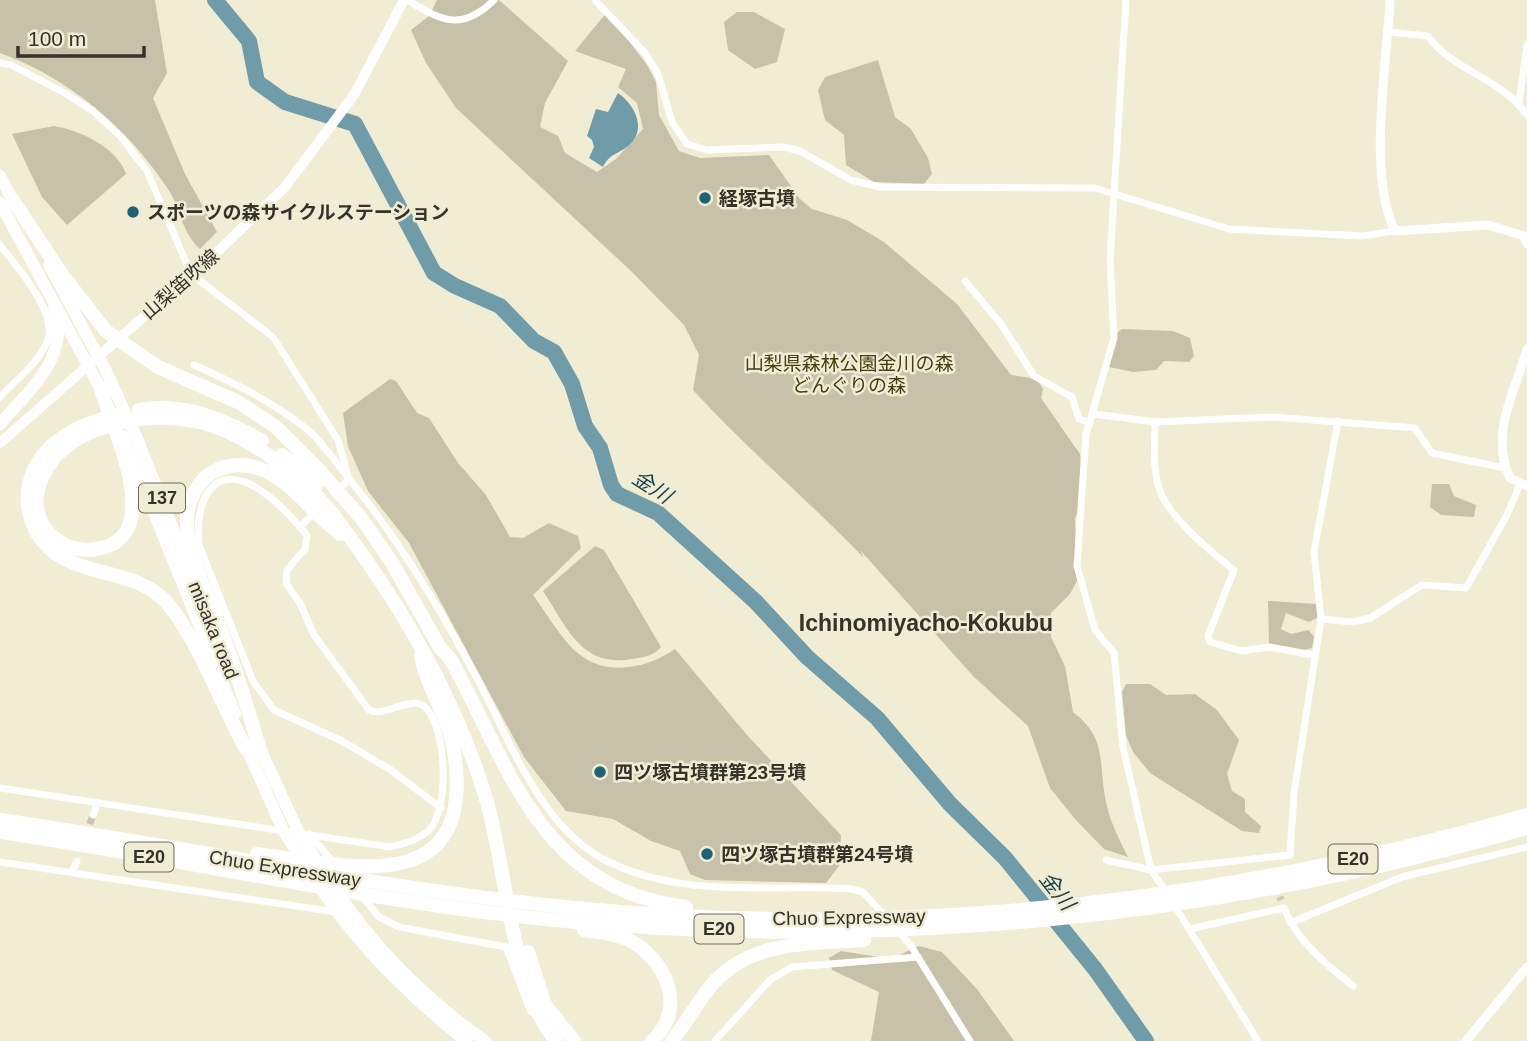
<svg xmlns="http://www.w3.org/2000/svg" width="1527" height="1041" font-family="Helvetica,'Noto Sans JP',sans-serif">
  <rect width="100%" height="100%" fill="#f1ecd4"/>
  <g fill="#c7c1aa">
    <path d="M0 0H155L167 73 153 98 185 174 217 232 200 249C181 232 181 209 168 189 128 128 69 78 0 53Z"/>
    <path d="M437 0H499L568 61 545 103 540 127 558 136 565 153 597 172 616 159 643 129 637 103 618 87 626 69 575 51 607 12 647 65 656 82 659 115 679 151 700 158 769 155 800 199 812 209 847 220 884 242 957 304 1011 375 1037 379 1043 389 1041 398 1080 454 1084 497 1075 518 1077 581 1070 594 1051 613V637L1065 666 1073 712C1110 740 1097 767 1107 806 1111 824 1120 841 1128 857L1104 849 1075 819 1050 788 1028 726 974 677 860 550 864 558C808 500 747 449 693 390L699 355 684 325 631 271 456 108 426 63 411 30 429 16Z"/>
    <polygon points="737,12 754,12 785,29 777,62 755,69 728,50 724,22"/>
    <polygon points="878,60 895,117 911,129 928,158 932,174 924,184 874,182 846,165 844,135 825,120 818,90 825,77"/>
    <path d="M54 126C79 130 117 147 126 174L67 225 42 197 12 134Z"/>
    <polygon points="1122,329 1173,331 1190,338 1194,356 1189,362 1164,361 1156,370 1133,372 1109,367 1117,333"/>
    <path d="M390 379 396 381 417 413 429 418 458 463 486 495 510 537 523 538 549 523 578 536 581 548 533 595C545 611 563 642 579 654 607 677 648 668 675 649L747 735 841 835 839 866 826 883 705 880 690 874 680 851 651 841 613 819 566 811 524 757 409 543 368 491 348 446 343 413Z"/>
    <polygon points="1432,484 1449,484 1454,496 1476,505 1474,517 1441,515 1430,507"/>
    <path d="M595 546 604 550 661 647C653 656 645 657 632 659 581 668 567 627 543 591Z"/>
    <polygon points="1268,601 1317,604 1319,617 1309,622 1286,613 1281,629 1291,634 1309,630 1314,637 1312,648 1303,650 1269,644"/>
    <polygon points="1126,684 1150,684 1166,695 1195,694 1217,710 1239,740 1227,774 1232,791 1245,799 1245,812 1261,826 1259,833 1242,831 1150,773 1133,752 1126,735 1122,692"/>
    <polygon points="919,946 942,952 977,989 1014,1041 871,1041 879,992 832,970 829,958 841,951 891,959"/>
  </g>
  <path fill="#709ba8" d="M618 93C635 105 648 130 628 146 617 155 610 153 603 167L589 158 594 147 592 140 587 136 596 109 608 112Z"/>
  <g fill="none" stroke-linecap="round" stroke-linejoin="round">
    <polyline stroke="#709ba8" stroke-width="16" points="215,0 249,41 257,82 285,102 355,124 434,273 455,286 500,306 534,341 554,352 572,384 585,426 600,448 611,485 617,494 658,513 756,602 807,657 877,718 950,804 1005,858 1095,969 1146,1041"/>
    <g stroke="#cbc7b2" stroke-width="7" stroke-dasharray="7 3.5" stroke-linecap="butt">
      <polyline points="86,834 93,815"/>
      <polyline points="1276,887 1281,900"/>
    </g>
    <g stroke="#fff" stroke-width="7">
      <path d="M408 0C442 23 464 30 494 0"/>
      <polyline points="595,0 646,54 658,74 672,122 687,144 707,150 783,147 800,151 851,180 880,187 1095,188 1229,229 1362,236 1395,231"/>
      <polyline points="1126,0 1110,260 1114,338 1086,434 1077,566 1095,630 1114,653 1123,747 1151,870 1167,893"/>
      <path d="M1388 32 1428 36C1454 72 1500 77 1527 115"/>
      <polyline points="0,63 11,65 63,92 93,111 121,137 147,171 191,274 273,337 338,440 349,479 344,484"/>
      <polyline points="1519,103 1527,45"/>
      <path d="M0 245C16 266 57 311 48 339 41 361 16 380 0 397"/>
      <polyline points="965,281 1001,324 1034,376 1072,397 1079,419 1090,423"/>
      <path d="M194 365C235 383 273 402 308 430 322 442 334 460 346 475 400 540 443 613 482 688 513 748 543 829 607 861 683 899 771 884 852 889L863 892 885 916"/>
      <polyline points="1094,414 1155,422 1272,417 1415,428 1432,453 1505,468"/>
      <path d="M1155 422C1155 444 1152 470 1160 491 1170 518 1211 552 1234 570L1208 636 1210 642 1242 651 1269 647 1313 655"/>
      <polyline points="300,527 312,515"/>
      <polyline points="1321,619 1353,622 1370,618 1422,585 1466,588 1507,515 1520,484"/>
      <path d="M0 788 390 847C405 843 417 841 429 830 450 809 447 728 425 707 411 694 386 718 369 710L314 635 300 603 286 583 287 570 305 549 307 535C293 519 278 502 260 490 212 458 194 504 199 545L253 681 274 710 342 741 391 770 441 808"/>
      <polyline points="93,815 97,804"/>
      <polyline points="309,834 333,862"/>
      <polyline points="1106,860 1151,870 1290,855 1294,793 1321,619 1314,552 1338,421"/>
      <polyline points="0,862 336,912"/>
      <polyline points="72,872 77,861"/>
      <polyline points="361,895 379,917 399,927 506,947 531,1012"/>
      <polyline points="1173,903 1258,1041"/>
      <polyline points="1290,923 1402,877 1527,847"/>
      <path d="M1190 929 1284 908C1296 940 1327 965 1353 986"/>
      <polyline points="898,930 911,946 970,1041"/>
      <polyline points="715,1041 770,980 792,967 918,957"/>
    </g>
    <g stroke="#fff" stroke-width="9">
      <path d="M1390 0C1387 64 1367 175 1395 231L1488 225 1524 236 1527 244"/>
      <path d="M1527 349C1515 392 1489 434 1510 478L1527 486"/>
      <polyline points="1466,1041 1527,967"/>
    </g>
    <polyline stroke="#fff" stroke-width="10" points="0,443 213,256 285,187 354,95 404,0"/>
    <g stroke="#fff" stroke-width="12">
      <polyline points="0,176 16,207"/>
      <polyline points="0,203 105,397"/>
      <polyline points="49,265 105,369 136,436 219,644"/>
      <path d="M0 424C28 391 72 356 54 308"/>
      <polyline points="123,436 235,714"/>
      <polyline points="244,742 283,830 306,866"/>
      <polyline points="257,742 298,831 320,866"/>
      <path d="M316 881C356 944 408 995 466 1041"/>
      <path d="M332 884C371 945 426 1000 485 1041"/>
    </g>
    <g stroke="#fff" stroke-width="14">
      <path d="M12 199 63 276 106 331 158 367 238 402 276 427 320 471 361 518 391 561 439 646 451 660C512 772 540 888 686 907"/>
      <path d="M101 389C111 427 169 537 97 549 78 552 61 546 48 532 37 520 34 501 39 486 57 427 137 412 190 420 241 428 303 476 335 517 399 601 457 700 487 802 507 872 511 987 556 1041"/>
      <path d="M139 410C184 402 224 419 262 441"/>
      <path d="M116 415C83 423 45 440 32 474 21 505 32 540 61 557 92 575 131 572 160 596 190 621 224 710 246 749"/>
      <polyline points="282,455 299,467 316,485"/>
      <path d="M260 750C247 705 233 662 217 619 206 589 187 555 187 523 186 503 198 478 217 470 233 463 251 464 268 472 296 487 315 515 340 534"/>
      <path d="M0 820C207 850 412 896 622 912 928 936 1233 899 1527 815"/>
      <path d="M0 832C182 859 361 900 544 919 875 952 1208 920 1527 828"/>
      <path d="M257 854C351 866 477 901 454 751 449 717 427 689 421 656"/>
      <path d="M584 930C597 932 614 933 627 939 665 958 689 1007 652 1041"/>
      <polyline points="528,952 545,1005 574,1041"/>
      <path d="M672 1041C685 1024 696 1005 709 988 747 940 809 944 864 940"/>
    </g>
  </g>
  <g fill="#1e6375" stroke="#f1ecd4" stroke-width="2.5">
    <circle cx="705" cy="198" r="7"/>
    <circle cx="133" cy="212" r="7"/>
    <circle cx="600" cy="772" r="7"/>
    <circle cx="707" cy="854" r="7"/>
  </g>
  <g text-anchor="middle" stroke-width="5" stroke-linejoin="round" paint-order="stroke">
    <g fill="#f1ecd4" stroke="#6d6a5c" stroke-width="2">
      <rect x="139" y="483.5" width="46" height="29" rx="5"/>
      <rect x="124.5" y="842.5" width="49" height="29" rx="5"/>
      <rect x="1328.5" y="844.5" width="49" height="29" rx="5"/>
      <rect x="694.5" y="914.5" width="49" height="29" rx="5"/>
    </g>
    <g font-size="18" font-weight="bold" fill="#343229">
      <text x="162" y="504">137</text>
      <text x="149" y="863">E20</text>
      <text x="1353" y="865">E20</text>
      <text x="719" y="935">E20</text>
    </g>
    <g font-size="19" font-weight="bold" fill="#343229" stroke="#f1ecd4" text-anchor="start">
      <text x="719" y="205">経塚古墳</text>
      <text x="147" y="219">スポーツの森サイクルステーション</text>
      <text x="614" y="779">四ツ塚古墳群第23号墳</text>
      <text x="721" y="861">四ツ塚古墳群第24号墳</text>
    </g>
    <g font-size="19" fill="#343229" stroke="#f1ecd4">
      <text transform="translate(180 284) rotate(-41)" y="7">山梨笛吹線</text>
      <text transform="translate(214 630) rotate(68)" y="7">misaka road</text>
      <text transform="translate(285 868) rotate(9)" y="7">Chuo Expressway</text>
      <text transform="translate(849 917) rotate(-1)" y="7">Chuo Expressway</text>
    </g>
    <g font-size="19" fill="#483d0f" stroke="#f1ecd4">
      <text x="849" y="370">山梨県森林公園金川の森<tspan x="849" dy="22">どんぐりの森</tspan></text>
    </g>
    <g font-size="21" font-style="italic" fill="#163f49" stroke="#f1ecd4">
      <text transform="translate(652 487) rotate(33)" y="7">金川</text>
      <text transform="translate(1057 891) rotate(52)" y="7">金川</text>
    </g>
    <g font-size="23" font-weight="bold" fill="#343229" stroke="#f1ecd4">
      <text x="926" y="631">Ichinomiyacho-Kokubu</text>
    </g>
  </g>
  <path d="M18 46v10h126v-10" fill="none" stroke="#343229" stroke-width="3.5"/>
  <text x="28" y="46" font-size="21" fill="#343229" stroke="#f1ecd4" stroke-width="5" paint-order="stroke">100 m</text>
</svg>
